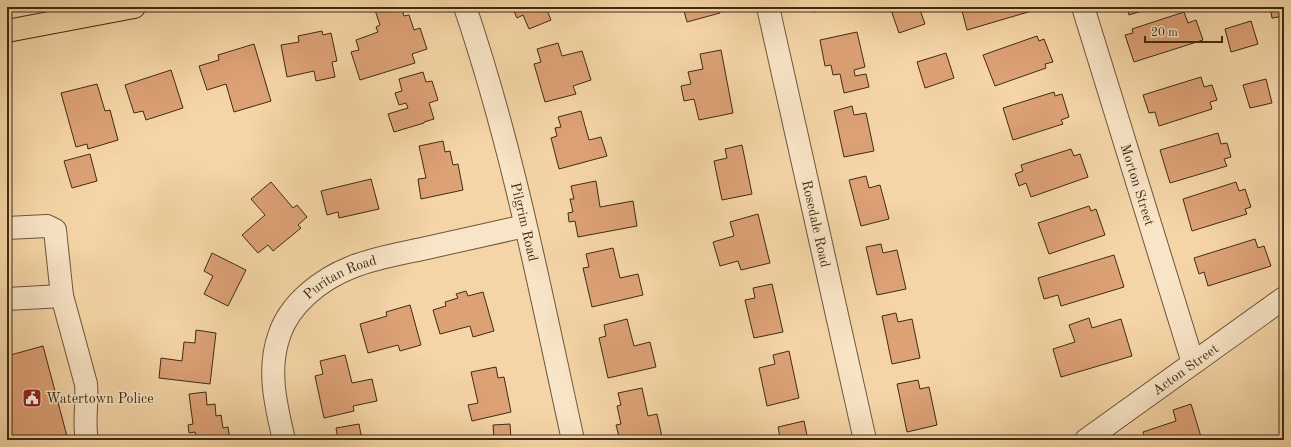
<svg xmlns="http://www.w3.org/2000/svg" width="1291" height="447" font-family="'Old Standard TT',serif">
  <rect width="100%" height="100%" fill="#f5d5a7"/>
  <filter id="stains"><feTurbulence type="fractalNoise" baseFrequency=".005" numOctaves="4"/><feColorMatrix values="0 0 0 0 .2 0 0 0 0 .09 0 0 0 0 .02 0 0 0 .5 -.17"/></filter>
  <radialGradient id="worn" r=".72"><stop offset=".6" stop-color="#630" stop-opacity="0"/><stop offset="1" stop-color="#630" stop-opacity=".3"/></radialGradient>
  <g fill="#dda176" stroke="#3f2b14">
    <polygon points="374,7 401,7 404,16 409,15 414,30 420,28 427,49 412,54 415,63 360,80 351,52 359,50 356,40 378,32 376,27 380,25"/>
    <polygon points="512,7 547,7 546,8 551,20 529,29 523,15 517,18"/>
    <polygon points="683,7 719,7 720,13 687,22"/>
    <polygon points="812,7 840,7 813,12"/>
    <polygon points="898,7 919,7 925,24 899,33 891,10"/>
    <polygon points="961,7 1034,7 1035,10 967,30"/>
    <polygon points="1127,7 1147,7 1148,9 1129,15"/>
    <polygon points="1270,7 1284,7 1284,16 1272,18"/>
    <polygon points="1184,12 1188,23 1196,20 1203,40 1134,62 1125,35 1133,33 1132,29"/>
    <polygon points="1251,21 1258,44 1231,52 1225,29"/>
    <polygon points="322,31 323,35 331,33 337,61 332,62 335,77 316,81 314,71 287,77 281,45 299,42 298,36"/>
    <polygon points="857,32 865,67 854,70 855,76 866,74 869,87 844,93 840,74 833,75 831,65 825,66 820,40"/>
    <polygon points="1037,36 1039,41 1044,39 1053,62 1045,64 1046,68 995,86 983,55"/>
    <polygon points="558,43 562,56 582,51 591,80 573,86 576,94 545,102 534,64 541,62 537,49"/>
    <polygon points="254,44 271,101 234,112 226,84 207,90 199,66 219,60 218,55"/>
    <polygon points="721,50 733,113 699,120 694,99 684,101 681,86 691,84 688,72 703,69 700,54"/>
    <polygon points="946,53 954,78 925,88 917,62"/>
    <polygon points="171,70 183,108 146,120 143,111 134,113 125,85"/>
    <polygon points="423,72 426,82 432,81 438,100 429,103 434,119 424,122 424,123 394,132 388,114 408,108 406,103 399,105 395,93 402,91 399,79"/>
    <polygon points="1201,77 1204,87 1212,85 1217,100 1210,102 1212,109 1159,126 1155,112 1149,113 1143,95"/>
    <polygon points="1266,79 1272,103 1250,108 1243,85"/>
    <polygon points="97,84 105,111 110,110 118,140 88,149 87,144 76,147 61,93"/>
    <polygon points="1054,92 1055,96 1062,94 1069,117 1061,120 1063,124 1013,140 1003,108"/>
    <polygon points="852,106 854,115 866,113 874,151 844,157 834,111"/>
    <polygon points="581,111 589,140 601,137 607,156 559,169 551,138 557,136 555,128 561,127 558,117"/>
    <polygon points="1218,133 1221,144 1227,143 1231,157 1224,159 1227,166 1170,183 1160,150"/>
    <polygon points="443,141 445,152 450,151 453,165 458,164 463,190 421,199 418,179 426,178 419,146"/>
    <polygon points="742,145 752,194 722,200 714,161 727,158 725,149"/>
    <polygon points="1071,149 1074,156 1080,154 1088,177 1031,197 1026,183 1019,186 1015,174 1023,171 1021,165"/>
    <polygon points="90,154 97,181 72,188 64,161"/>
    <polygon points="866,176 869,188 880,185 889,219 861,226 849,180"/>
    <polygon points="371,179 379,209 339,218 338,212 327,215 321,191"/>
    <polygon points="596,181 600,207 633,201 637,226 578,237 575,221 569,222 568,213 573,212 570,199 574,199 571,186"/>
    <polygon points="271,182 293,208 297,205 307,217 298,225 301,228 273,251 268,245 258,253 242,235 265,215 251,199"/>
    <polygon points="1236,182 1239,191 1245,189 1251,207 1245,209 1247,214 1192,231 1183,199"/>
    <polygon points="1089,206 1091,211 1096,209 1105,235 1049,254 1038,223"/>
    <polygon points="758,214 770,263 741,270 738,261 720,266 713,242 734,236 730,222"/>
    <polygon points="1255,239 1258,248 1264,246 1271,266 1208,286 1204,272 1199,274 1194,258"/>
    <polygon points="881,244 883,253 897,250 906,289 877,295 866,247"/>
    <polygon points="613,248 620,278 638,274 643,295 592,307 583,268 589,267 586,254"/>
    <polygon points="212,253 246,270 228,306 204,294 213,276 204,271"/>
    <polygon points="1114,255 1124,287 1061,306 1058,295 1044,299 1038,278"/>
    <polygon points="772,284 783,332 754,338 745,300 755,298 753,288"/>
    <polygon points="466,291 468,296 483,292 494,331 473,337 470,326 440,334 433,310 446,306 445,302 458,298 456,294"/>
    <polygon points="410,305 421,345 400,351 398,345 368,353 360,324 387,316 386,312"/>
    <polygon points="896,313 898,322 912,319 920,358 892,364 882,316"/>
    <polygon points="1089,318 1092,328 1121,319 1132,356 1061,377 1053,349 1075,342 1069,325"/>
    <polygon points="627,319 634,346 650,342 656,367 608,378 599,338 606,336 604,325"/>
    <polygon points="196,330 216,333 210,384 159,378 161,358 182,361 184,342 195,343"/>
    <polygon points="43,346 68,440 7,440 7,356"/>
    <polygon points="789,351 799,398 767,406 759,368 775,364 773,355"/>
    <polygon points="345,355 352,383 372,379 377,401 353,406 354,411 324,418 315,376 323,374 320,361"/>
    <polygon points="496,367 498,378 504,377 511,412 472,421 468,405 478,403 471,372"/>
    <polygon points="918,380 920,389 929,387 937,425 907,432 897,384"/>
    <polygon points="642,388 648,416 657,414 662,437 647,440 620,440 616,425 621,424 617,406 621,405 618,393"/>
    <polygon points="206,392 207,405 215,404 216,416 221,415 223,428 228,427 230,440 196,440 195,432 189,433 188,425 193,424 189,394"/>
    <polygon points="1191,404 1202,440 1146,440 1143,432 1176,421 1173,410"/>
    <polygon points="804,421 808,440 771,440 780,438 778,427"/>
    <polygon points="359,424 362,440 338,440 336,428"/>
    <polygon points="510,424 511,440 489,440 489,438 494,437 493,425"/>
  </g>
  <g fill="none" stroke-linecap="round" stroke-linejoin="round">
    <defs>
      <g id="minor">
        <path id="s1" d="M465 7C513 148 541 295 573 440"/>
        <path id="s2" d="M768 7 865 440"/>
        <path id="s3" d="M1083 7 1193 363"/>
        <path d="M7 228 47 226 55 230 62 296 86 384C88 403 83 421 87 440"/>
        <polyline points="7,299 62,296"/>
        <path id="s4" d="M284 440C276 406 267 370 279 336 289 304 321 279 352 267 377 257 405 253 431 247 462 240 494 233 525 226"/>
        <path id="s5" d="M1086 440 1284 298"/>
      </g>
      <polyline id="major" points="7,31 134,7"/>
    </defs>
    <use href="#minor" stroke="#6c5639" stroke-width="24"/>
    <use href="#major" stroke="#3f2b14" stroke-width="24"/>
    <use href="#minor" stroke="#f8e4c6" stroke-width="22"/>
    <use href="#major" stroke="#f5d5a7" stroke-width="22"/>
  </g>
  <defs>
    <symbol id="civic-square" viewBox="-11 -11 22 22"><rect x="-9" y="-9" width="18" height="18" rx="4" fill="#8f2418" stroke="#f8e4c6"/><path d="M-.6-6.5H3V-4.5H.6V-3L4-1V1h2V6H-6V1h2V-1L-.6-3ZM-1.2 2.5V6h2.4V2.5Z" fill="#fff"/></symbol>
  </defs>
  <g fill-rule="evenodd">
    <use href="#civic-square" x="21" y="387" width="22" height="22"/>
  </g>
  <g text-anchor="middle" stroke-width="3" stroke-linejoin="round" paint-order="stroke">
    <g font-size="14" fill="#3f2b14" stroke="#f8e4c6">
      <text dy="5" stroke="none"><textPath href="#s3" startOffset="186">Morton Street</textPath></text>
      <text dy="5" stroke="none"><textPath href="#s1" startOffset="223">Pilgrim Road</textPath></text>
      <text dy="5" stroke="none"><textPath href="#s2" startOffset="222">Rosedale Road</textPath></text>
      <text dy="5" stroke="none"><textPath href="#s4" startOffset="194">Puritan Road</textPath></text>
      <text dy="5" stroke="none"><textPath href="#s5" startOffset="122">Acton Street</textPath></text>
    </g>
    <g font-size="14" fill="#3f2b14" stroke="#f8e4c6" text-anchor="start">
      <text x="46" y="403">Watertown Police</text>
    </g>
  </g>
  <rect width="1291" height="447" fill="none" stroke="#f5d5a7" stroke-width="24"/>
  <rect x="8" y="8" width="1275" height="431" fill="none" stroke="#3f2b14" stroke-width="2"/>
  <rect x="12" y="12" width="1267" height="423" fill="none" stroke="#3f2b14"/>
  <path d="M1145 36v6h77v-6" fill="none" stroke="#3f2b14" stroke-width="2"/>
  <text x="1151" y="36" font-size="12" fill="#3f2b14" stroke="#f8e4c6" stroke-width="3" paint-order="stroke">20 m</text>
  <rect width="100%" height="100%" filter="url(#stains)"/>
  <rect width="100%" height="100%" fill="url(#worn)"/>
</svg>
